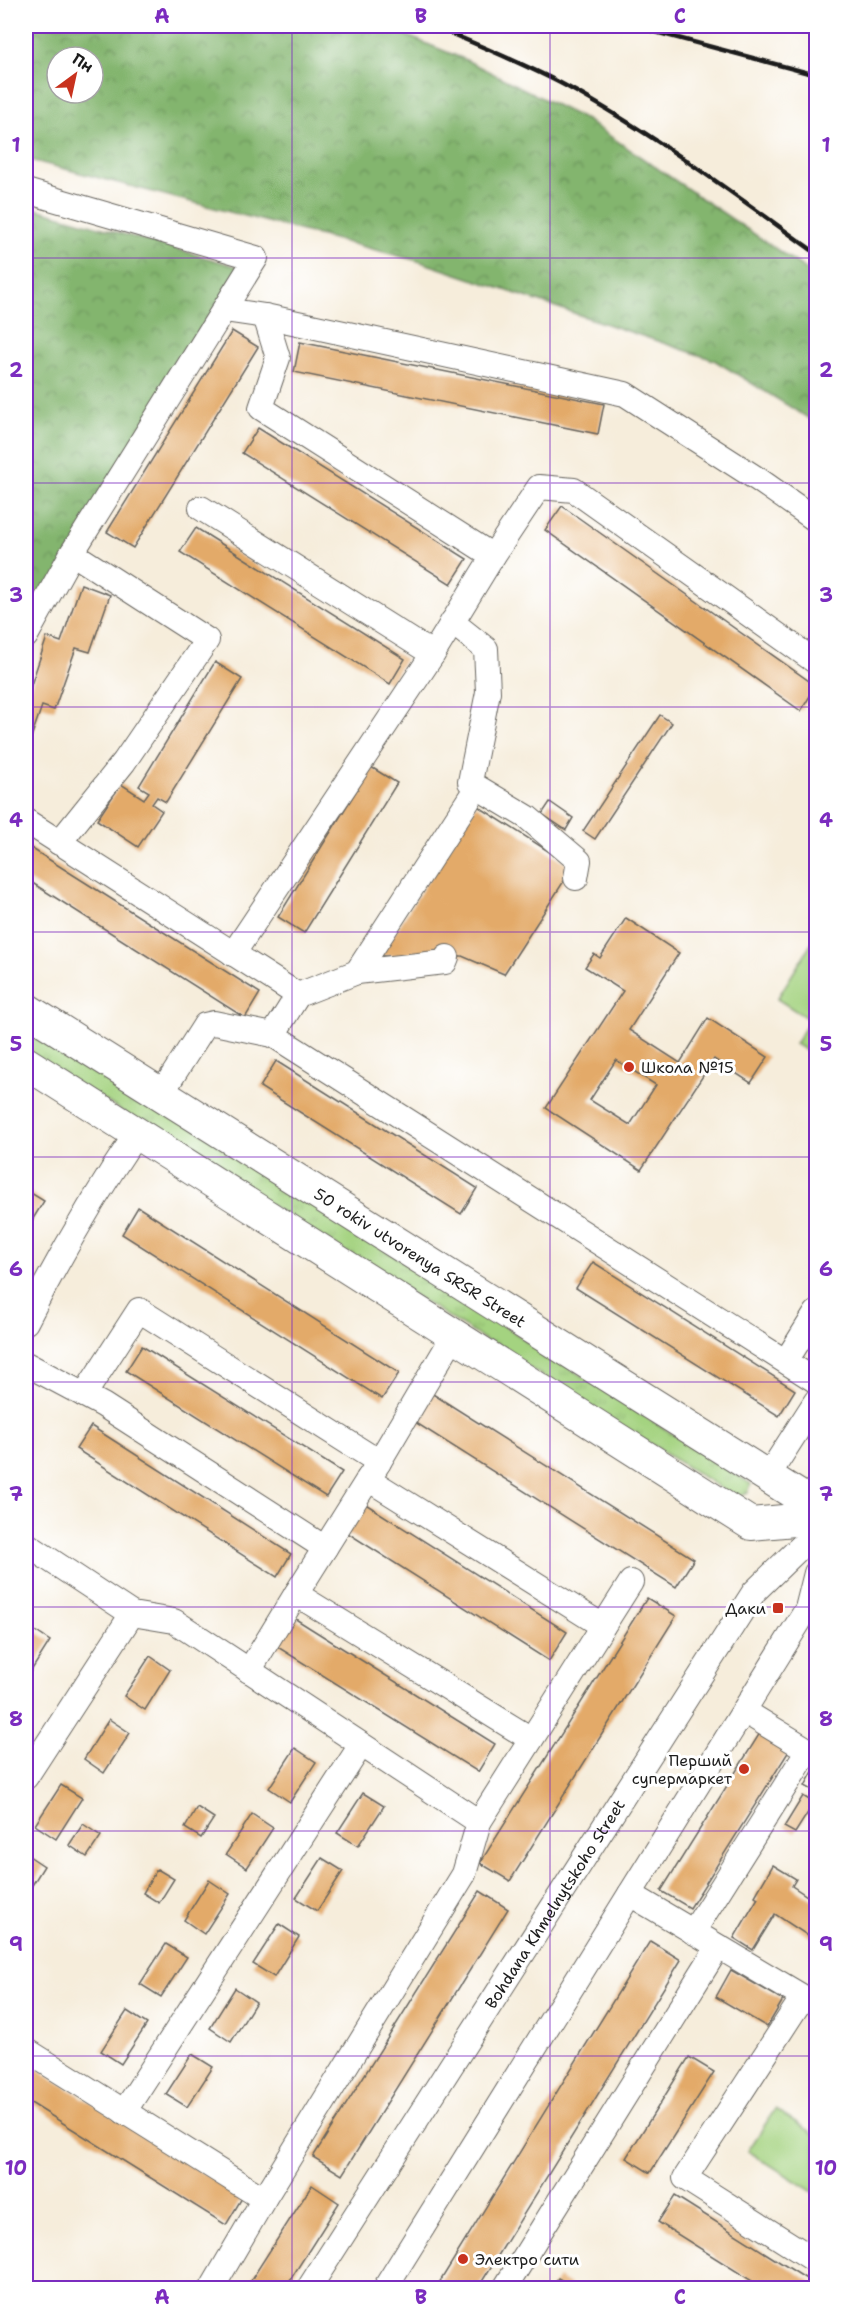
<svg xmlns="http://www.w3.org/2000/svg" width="842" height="2314" font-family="'Shantell Sans',sans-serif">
  <defs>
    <pattern id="grass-tufts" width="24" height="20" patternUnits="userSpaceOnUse" patternTransform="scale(1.5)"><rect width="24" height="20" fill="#a4d380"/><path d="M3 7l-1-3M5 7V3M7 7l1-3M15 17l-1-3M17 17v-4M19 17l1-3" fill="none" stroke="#8db56e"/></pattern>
    <pattern id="forest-crowns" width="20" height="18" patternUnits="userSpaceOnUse" patternTransform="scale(1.5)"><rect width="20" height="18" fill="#83b56e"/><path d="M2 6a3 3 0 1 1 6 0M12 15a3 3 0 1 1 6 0" fill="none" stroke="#6a925a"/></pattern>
  </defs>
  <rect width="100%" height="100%" fill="#fff"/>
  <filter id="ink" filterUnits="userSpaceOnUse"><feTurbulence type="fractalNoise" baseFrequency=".0167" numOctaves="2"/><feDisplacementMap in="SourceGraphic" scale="12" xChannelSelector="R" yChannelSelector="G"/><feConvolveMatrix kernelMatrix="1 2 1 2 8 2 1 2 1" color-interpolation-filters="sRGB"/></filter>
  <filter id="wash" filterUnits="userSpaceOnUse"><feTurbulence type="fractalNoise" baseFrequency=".008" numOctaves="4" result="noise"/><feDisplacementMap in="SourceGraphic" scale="24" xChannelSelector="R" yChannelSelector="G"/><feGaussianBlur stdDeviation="1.35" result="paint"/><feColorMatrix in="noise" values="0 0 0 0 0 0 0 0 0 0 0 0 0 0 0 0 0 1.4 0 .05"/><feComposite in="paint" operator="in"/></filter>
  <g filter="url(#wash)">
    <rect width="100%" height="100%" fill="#f6eddb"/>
    <polygon fill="url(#grass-tufts)" stroke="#60784e" stroke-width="1.5" points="26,1020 751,1484 748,1492 736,1498 26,1051"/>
    <g fill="url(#forest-crowns)" stroke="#506845" stroke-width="1.5" fill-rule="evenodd">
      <path d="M26 26H383L464 59 586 120 816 276V423L714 360 418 261 26 159ZM57 57H93V93H57Z"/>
      <polygon points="26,206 249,270 26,628"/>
    </g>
    <g fill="#a4d380" stroke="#60784e" stroke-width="1.5">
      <polygon points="816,936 816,1057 795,1044 810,1020 777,999"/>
      <polygon points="775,2109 816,2135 816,2194 748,2151"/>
    </g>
    <g id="blocks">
      <g fill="#e3aa69" fill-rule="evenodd">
        <polygon points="232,331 258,347 133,548 107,532"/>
        <polygon points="300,342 604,404 598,434 294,372"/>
        <polygon points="258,428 467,559 451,584 242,453"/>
        <polygon points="562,506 816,686 801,711 545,530"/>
        <polygon points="196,528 405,659 390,684 180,552"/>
        <polygon points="81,584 110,595 90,652 76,648 54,710 42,706 26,752 26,700 47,637 61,642"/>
        <polygon points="215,662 242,679 166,802 157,797 152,804 162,811 138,847 97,820 121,784 144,799 149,792 139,786"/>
        <polygon points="660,715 672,723 595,839 583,831"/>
        <polygon points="371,767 397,783 304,933 278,917"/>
        <polygon points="550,802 573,818 566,830 542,814"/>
        <polygon points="476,805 573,867 504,974 462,956 380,956"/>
        <polygon points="26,845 260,993 245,1018 26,879"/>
        <path d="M626 918 679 953 629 1030 680 1063 708 1018 768 1057 751 1083 714 1059 641 1170 546 1108 623 991 585 967 594 954 600 958ZM616 1060 656 1085 630 1125 590 1100Z"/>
        <polygon points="276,1061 477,1188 461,1214 260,1087"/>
        <polygon points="26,1190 44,1201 26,1230"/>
        <polygon points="138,1207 399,1373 382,1399 122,1234"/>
        <polygon points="593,1262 795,1390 779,1416 576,1288"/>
        <polygon points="142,1346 342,1472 326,1497 126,1371"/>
        <polygon points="428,1391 694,1559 676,1587 410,1419"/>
        <polygon points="91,1426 291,1554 277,1577 76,1449"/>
        <polygon points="364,1503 567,1632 549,1661 346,1532"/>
        <polygon points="647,1598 676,1616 510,1881 480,1863"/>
        <polygon points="294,1618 495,1744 478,1772 276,1646"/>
        <polygon points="26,1625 50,1641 26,1679"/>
        <polygon points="150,1656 170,1670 145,1710 124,1696"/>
        <polygon points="109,1719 130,1733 104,1773 84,1759"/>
        <polygon points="760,1733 789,1751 690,1908 661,1891"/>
        <polygon points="295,1748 316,1762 290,1802 269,1788"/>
        <polygon points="816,1766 816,1792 805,1786"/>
        <polygon points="61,1785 82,1798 56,1839 35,1825"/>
        <polygon points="363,1793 384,1806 358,1846 337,1833"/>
        <polygon points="803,1796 814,1803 795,1833 784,1827"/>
        <polygon points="197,1807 214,1818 201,1838 185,1828"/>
        <polygon points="252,1814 273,1828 247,1868 226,1854"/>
        <polygon points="83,1824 101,1836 87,1857 69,1845"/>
        <polygon points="26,1854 44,1866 26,1895"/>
        <polygon points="322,1858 343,1871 317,1911 296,1898"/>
        <polygon points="773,1865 796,1879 792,1886 816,1902 816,1941 775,1914 753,1950 734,1938 758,1898 755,1896"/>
        <polygon points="157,1869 174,1879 159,1903 143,1893"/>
        <polygon points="209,1880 230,1894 204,1934 184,1920"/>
        <polygon points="480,1891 508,1909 342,2175 313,2157"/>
        <polygon points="279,1924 299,1937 274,1977 253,1964"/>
        <polygon points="650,1941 681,1960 478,2288 436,2288"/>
        <polygon points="166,1944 187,1957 161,1997 140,1984"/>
        <polygon points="731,1970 783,2000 767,2027 716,1997"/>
        <polygon points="235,1988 256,2002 231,2042 210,2028"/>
        <polygon points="127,2011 147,2024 121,2064 101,2051"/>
        <polygon points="192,2054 213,2067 187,2107 166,2094"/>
        <polygon points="689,2057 714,2072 650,2173 626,2158"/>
        <polygon points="26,2062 242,2198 226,2225 26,2100"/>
        <polygon points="312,2185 339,2203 285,2288 246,2288"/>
        <polygon points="675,2196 816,2285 816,2288 763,2288 658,2222"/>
        <polygon points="558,2278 575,2288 551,2288"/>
      </g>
    </g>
  </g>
  <g filter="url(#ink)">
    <use href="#blocks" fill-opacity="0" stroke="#68655f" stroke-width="1.5"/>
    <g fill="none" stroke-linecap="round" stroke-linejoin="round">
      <defs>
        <g id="minor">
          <polyline points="26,191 256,258 72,553 26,636"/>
          <polyline points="265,316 625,394 759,480 816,520"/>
          <polyline points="201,508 433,654 493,556 261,408 278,358 265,316 224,310"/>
          <polyline points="493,556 539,487 574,490 816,662"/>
          <polyline points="452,622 486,649 488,692 470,782"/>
          <polyline points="26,821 298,995 273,1035 816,1381"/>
          <polyline points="59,843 124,762 207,640 72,553"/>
          <polyline points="233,954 433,654"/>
          <polyline points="357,972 445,962 447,957"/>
          <polyline points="298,995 357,972 477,787 527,817 579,861 576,878"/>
          <polyline points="161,1094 205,1025 214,1023 273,1035"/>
          <path d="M26 1322C59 1257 95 1195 136 1134"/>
          <polyline points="454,1335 379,1462 296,1594 531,1739"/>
          <polyline points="786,1361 816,1313"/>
          <polyline points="26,1364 103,1405 325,1548"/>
          <polyline points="84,1395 139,1310 379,1462"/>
          <polyline points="768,1476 816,1401"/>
          <polyline points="368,1479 603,1626"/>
          <polyline points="26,1544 132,1614 174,1621 479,1822 464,1874 264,2199 26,2050"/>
          <polyline points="249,1671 296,1594"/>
          <polyline points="26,1777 132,1614"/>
          <polyline points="479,1822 631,1582"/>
          <polyline points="630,1894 803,1997 685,2178 816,2261"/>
          <polyline points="693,1932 808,1750 744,1711"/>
          <polyline points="124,2112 361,1745"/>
          <polyline points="212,2288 264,2199"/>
          <path id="s1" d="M309 2288 754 1592 816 1532"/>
          <polyline points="385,2288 807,1609 816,1573"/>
          <polyline points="505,2288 718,1947"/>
        </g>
        <g id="major">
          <path id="s2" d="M26 1009 816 1507"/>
          <polyline points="26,1063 751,1524 816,1518"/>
        </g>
      </defs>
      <use href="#minor" stroke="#68655f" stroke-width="26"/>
      <use href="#major" stroke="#68655f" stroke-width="34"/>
      <use href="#minor" stroke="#fff" stroke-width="24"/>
      <use href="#major" stroke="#fff" stroke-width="32"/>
      <g stroke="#1c1c1c" stroke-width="4.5">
        <path d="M433 26C478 45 523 63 566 86 654 134 735 195 816 253"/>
        <polyline points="633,26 816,75"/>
      </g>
    </g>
  </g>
  <path fill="none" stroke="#7b2cbf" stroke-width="1.5" stroke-opacity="0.55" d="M292 26V2288M550 26V2288M26 258H816M26 483H816M26 707H816M26 932H816M26 1157H816M26 1382H816M26 1607H816M26 1831H816M26 2056H816"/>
  <g fill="#c8321e" stroke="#fff" stroke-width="2">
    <circle cx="629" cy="1067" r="6"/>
    <rect x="772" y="1602" width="12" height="12" rx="3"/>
    <circle cx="744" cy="1769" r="6"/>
    <circle cx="463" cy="2259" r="6"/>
  </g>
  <g text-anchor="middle" stroke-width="6" stroke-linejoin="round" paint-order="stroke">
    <g font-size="16" fill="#1c1c1c" stroke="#fff" text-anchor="start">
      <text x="641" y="1073">Школа №15</text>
      <text x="766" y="1614" text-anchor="end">Даки</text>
      <text x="732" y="1766" text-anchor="end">Перший<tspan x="732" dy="18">супермаркет</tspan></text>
      <text x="475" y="2265">Электро сити</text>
    </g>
    <g font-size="16" fill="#1c1c1c" stroke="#fff">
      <text dy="6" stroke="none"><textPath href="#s2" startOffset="466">50 rokiv utvorenya SRSR Street</textPath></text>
      <text dy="6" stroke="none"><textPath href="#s1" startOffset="456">Bohdana Khmelnytskoho Street</textPath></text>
    </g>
  </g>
  <rect width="842" height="2314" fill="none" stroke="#fff" stroke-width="66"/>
  <g transform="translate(75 75) rotate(33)"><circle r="28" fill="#ffffff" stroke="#a4a4a4" stroke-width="1.5"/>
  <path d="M0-4.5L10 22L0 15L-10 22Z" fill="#c8321e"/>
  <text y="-9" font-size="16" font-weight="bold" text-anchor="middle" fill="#1c1c1c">Пн</text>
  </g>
  <rect x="33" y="33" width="776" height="2248" fill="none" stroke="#7b2cbf" stroke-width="2"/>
  <g font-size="20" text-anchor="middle" font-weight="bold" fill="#7b2cbf">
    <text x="162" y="23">A</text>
    <text x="421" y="23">B</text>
    <text x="680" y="23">C</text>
    <text x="16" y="152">1</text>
    <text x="826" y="152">1</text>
    <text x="16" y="377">2</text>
    <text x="826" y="377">2</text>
    <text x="16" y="602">3</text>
    <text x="826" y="602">3</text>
    <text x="16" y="827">4</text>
    <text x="826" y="827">4</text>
    <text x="16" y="1051">5</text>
    <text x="826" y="1051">5</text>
    <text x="16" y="1276">6</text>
    <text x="826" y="1276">6</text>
    <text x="16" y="1501">7</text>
    <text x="826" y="1501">7</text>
    <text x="16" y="1726">8</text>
    <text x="826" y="1726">8</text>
    <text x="16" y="1951">9</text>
    <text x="826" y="1951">9</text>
    <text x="16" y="2175">10</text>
    <text x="826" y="2175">10</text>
    <text x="162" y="2304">A</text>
    <text x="421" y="2304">B</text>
    <text x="680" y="2304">C</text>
  </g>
</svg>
